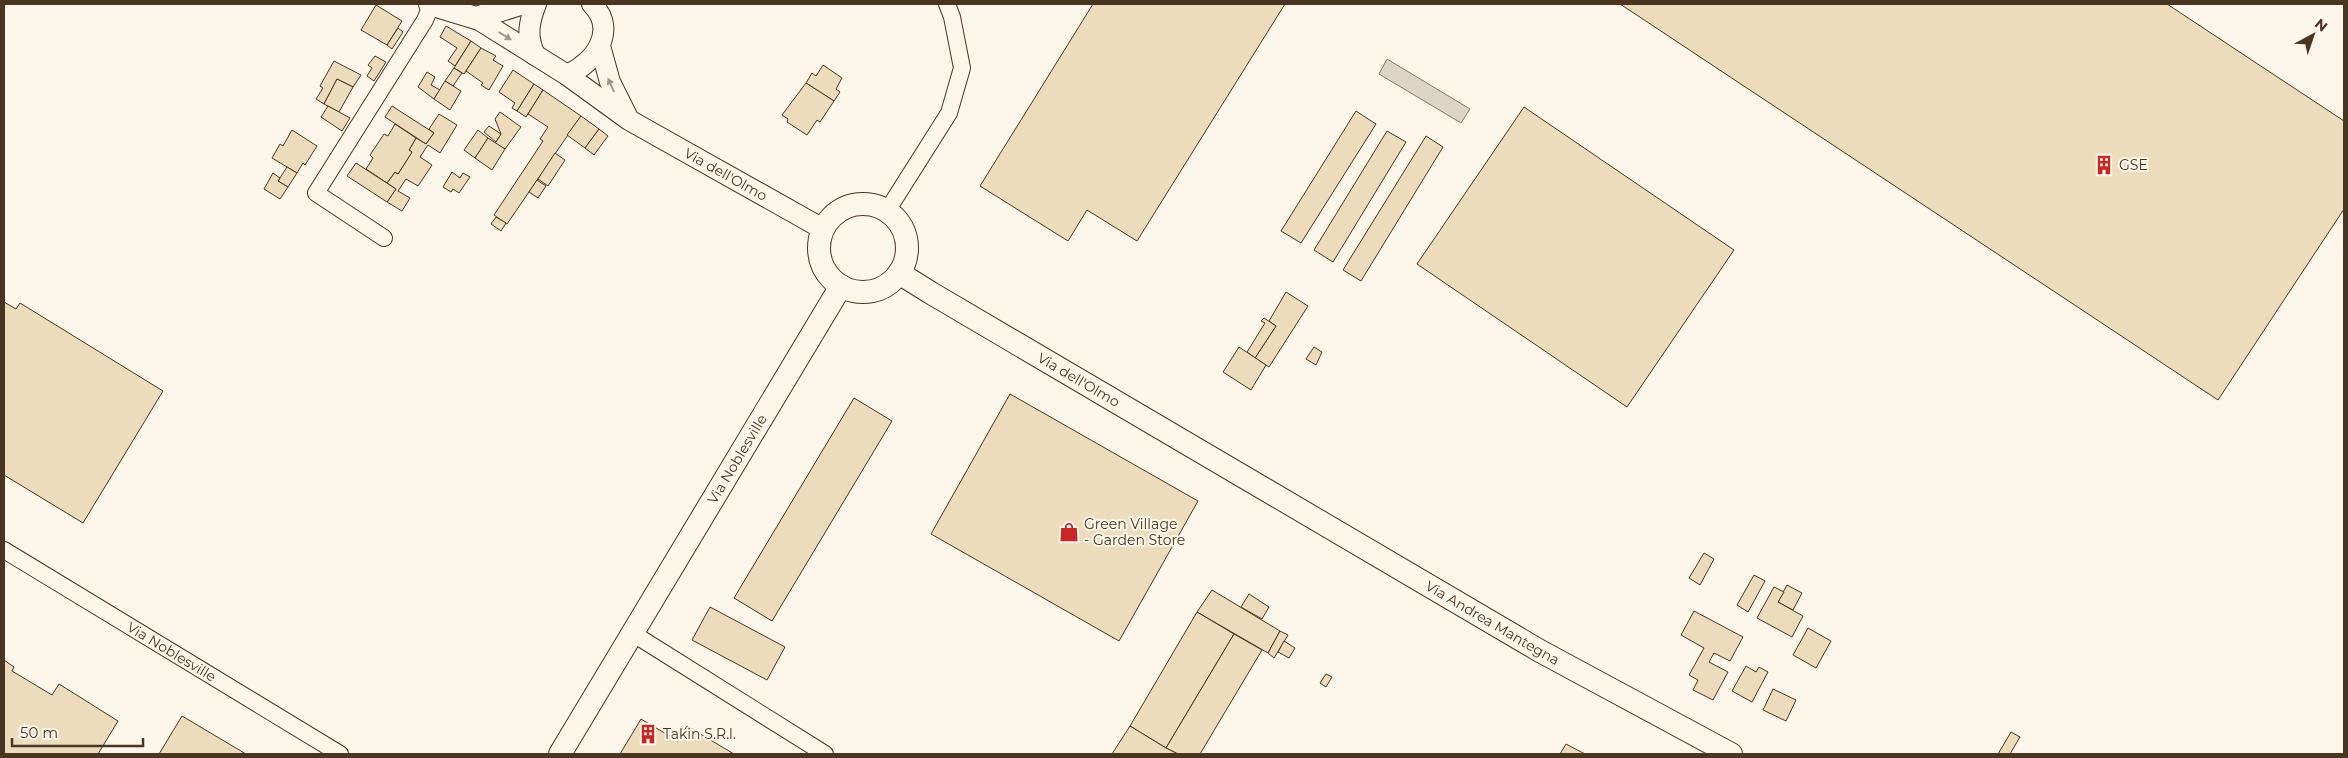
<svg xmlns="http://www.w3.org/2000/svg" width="2348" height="758" font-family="Montserrat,sans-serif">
  <rect width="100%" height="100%" fill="#fbf6e9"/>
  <polygon fill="#dcd4c6" stroke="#887966" points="1387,59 1470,109 1461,123 1379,74"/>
  <g fill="#ecdcbc" stroke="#4a3520">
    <polygon points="1093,4 1285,4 1137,241 1087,210 1068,241 980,186"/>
    <polygon points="1620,4 2167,4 2344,121 2344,209 2218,400"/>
    <polygon points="376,5 402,21 387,45 361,30"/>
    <polygon points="446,26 471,41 455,66 448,61 457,48 440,37"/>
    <polygon points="398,28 403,32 392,49 387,45"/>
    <polygon points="471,41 481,48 464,74 454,68"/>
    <polygon points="481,48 496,56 493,60 503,66 489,90 481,85 483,83 466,71"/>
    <polygon points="375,56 386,62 374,81 367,76 372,68 368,65"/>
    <polygon points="334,61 361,75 353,87 337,79 324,104 316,99 323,88 320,86"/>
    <polygon points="823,65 842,78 836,89 840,92 834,101 806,83 812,73 816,76"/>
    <polygon points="454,68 462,73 453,86 445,81"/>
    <polygon points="513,70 534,84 517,111 512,108 515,103 499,92"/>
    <polygon points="427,72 435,77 431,85 440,90 434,99 418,87"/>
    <polygon points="337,79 353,87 339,112 324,104"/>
    <polygon points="445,81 461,91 450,110 434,99"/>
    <polygon points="806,83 834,101 820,122 817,120 807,135 787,122 788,119 782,115"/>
    <polygon points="534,84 543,90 526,117 517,111"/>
    <polygon points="543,90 581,116 507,224 494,215 543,141 540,139 548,127 528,114"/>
    <polygon points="328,106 350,118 342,131 321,117"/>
    <polygon points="392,106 434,133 426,144 385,117"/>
    <polygon points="1524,107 1734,250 1627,407 1417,264"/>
    <polygon points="1356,111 1376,124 1301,243 1281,231"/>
    <polygon points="500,112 521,127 505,149 495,143 501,134 495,119"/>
    <polygon points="439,114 457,125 440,153 428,145 420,157 432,165 418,186 406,179 398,191 410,198 402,211 387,202 396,189 387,183 395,172 398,174 412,152 409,150 416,138 426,144 434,133 429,129"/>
    <polygon points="581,116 599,129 585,148 567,135"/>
    <polygon points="395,124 416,138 409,150 412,152 398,174 395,172 387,183 366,169 373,158 370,155 384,134 388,136"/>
    <polygon points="489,126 501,134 496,142 484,132"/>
    <polygon points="599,129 608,136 594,155 585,148"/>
    <polygon points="292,130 317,146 305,165 303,163 297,173 272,158 280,144 283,146"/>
    <polygon points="478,130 488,138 475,158 464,150"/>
    <polygon points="1387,131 1406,142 1333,262 1314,250"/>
    <polygon points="1426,136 1443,147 1361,281 1343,270"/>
    <polygon points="488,138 505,149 492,170 475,158"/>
    <polygon points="555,153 565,160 548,186 538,179"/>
    <polygon points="356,163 396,189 387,202 347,176"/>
    <polygon points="287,167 297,173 288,187 278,181"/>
    <polygon points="452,172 460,178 463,173 470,177 459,193 453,189 451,192 443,187"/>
    <polygon points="273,173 280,178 278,181 288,187 280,199 264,189"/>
    <polygon points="537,180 546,186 538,198 529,192"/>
    <polygon points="496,217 506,223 501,231 491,224"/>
    <polygon points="1286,292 1308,306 1269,367 1255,358 1276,326 1269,321"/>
    <polygon points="4,302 16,309 20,303 163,391 83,523 4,475"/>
    <polygon points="1264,318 1276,326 1255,358 1247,352 1265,323 1261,321"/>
    <polygon points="1239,347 1266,365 1251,390 1223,372"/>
    <polygon points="1314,347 1322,352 1316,365 1306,359"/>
    <polygon points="1010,394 1198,501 1119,641 931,534"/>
    <polygon points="854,398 892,421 772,621 734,598"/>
    <polygon points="1704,553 1714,559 1700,585 1689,578"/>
    <polygon points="1754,575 1765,581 1748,612 1737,605"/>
    <polygon points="1787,585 1802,593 1793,610 1778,602"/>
    <polygon points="1774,587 1784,592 1778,602 1803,616 1792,637 1757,618"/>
    <polygon points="1212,590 1280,631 1268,653 1197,612"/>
    <polygon points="1249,594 1269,607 1262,619 1241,607"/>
    <polygon points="710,607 785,647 767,680 692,640"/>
    <polygon points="1694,611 1743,637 1730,661 1714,653 1709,662 1728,672 1713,700 1693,690 1698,680 1689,675 1704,648 1681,635"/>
    <polygon points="1197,612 1234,634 1166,748 1130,726"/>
    <polygon points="1808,628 1831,641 1816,668 1793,655"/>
    <polygon points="1280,631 1288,635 1274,658 1268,653"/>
    <polygon points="1234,634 1262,650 1200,754 1178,754 1166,748"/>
    <polygon points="1284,641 1295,648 1289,658 1278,652"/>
    <polygon points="4,660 14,667 12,671 52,695 59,684 118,721 98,754 4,754"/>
    <polygon points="1746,666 1756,672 1759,667 1768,672 1752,702 1732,691"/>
    <polygon points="1326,674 1332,677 1326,687 1320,683"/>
    <polygon points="1773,689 1796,700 1786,721 1763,710"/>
    <polygon points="182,716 246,754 159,754"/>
    <polygon points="641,719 678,741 687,726 734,754 620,754"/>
    <polygon points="1130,726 1166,748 1178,754 1112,754"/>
    <polygon points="2011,732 2020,737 2010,754 1998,754"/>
    <polygon points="1566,744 1585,754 1560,754"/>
  </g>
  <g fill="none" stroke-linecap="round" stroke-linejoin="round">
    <defs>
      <g id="minor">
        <polyline points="887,211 949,113 962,68 952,17 947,4"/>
        <polyline points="384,238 316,193 425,20 431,5"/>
        <path id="s1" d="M4 550 340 754"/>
        <polyline points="632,633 825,754"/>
      </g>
      <g id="tertiary">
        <path id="s2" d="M476 18 567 75 629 120 823 229"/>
        <polyline points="600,46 610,82 627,116"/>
        <path d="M535 55C526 36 529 22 536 4"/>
        <path d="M567 75C595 63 618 30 592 4"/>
      </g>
      <g id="secondary">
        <polyline points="430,4 476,18 520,4"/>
        <circle cx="863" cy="248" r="44"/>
        <path id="s3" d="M899 273 931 293 1540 651 1731 754"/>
        <path id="s4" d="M560 754 841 286"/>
      </g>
    </defs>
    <use href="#minor" stroke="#4a3520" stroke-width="18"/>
    <use href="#tertiary" stroke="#4a3520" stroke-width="22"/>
    <use href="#secondary" stroke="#4a3520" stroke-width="24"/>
    <use href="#minor" stroke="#fbf6e9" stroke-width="16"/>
    <use href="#tertiary" stroke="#fbf6e9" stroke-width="20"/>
    <use href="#secondary" stroke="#fbf6e9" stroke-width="22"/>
  </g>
  <defs><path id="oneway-solid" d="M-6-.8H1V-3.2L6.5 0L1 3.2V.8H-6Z" transform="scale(1.25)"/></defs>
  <g fill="#a29684">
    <use href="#oneway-solid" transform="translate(505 36) rotate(32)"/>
    <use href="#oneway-solid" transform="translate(611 85) rotate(-114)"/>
  </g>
  <defs>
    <symbol id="building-bare" viewBox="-9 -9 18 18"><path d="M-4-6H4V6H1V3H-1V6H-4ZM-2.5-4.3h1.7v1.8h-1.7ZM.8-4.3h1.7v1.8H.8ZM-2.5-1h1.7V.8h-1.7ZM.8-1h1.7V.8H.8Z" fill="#c62828" stroke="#fbf6e9" stroke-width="2.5" paint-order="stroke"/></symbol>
    <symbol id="shop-bare" viewBox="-9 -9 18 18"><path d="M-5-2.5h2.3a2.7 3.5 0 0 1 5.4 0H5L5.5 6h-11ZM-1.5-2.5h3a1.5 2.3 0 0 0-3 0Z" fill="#c62828" stroke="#fbf6e9" stroke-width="2.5" paint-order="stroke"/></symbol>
  </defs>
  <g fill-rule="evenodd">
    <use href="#building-bare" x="2090" y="151" width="28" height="28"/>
    <use href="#shop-bare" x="1055" y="518" width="28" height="28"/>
    <use href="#building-bare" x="634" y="720" width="28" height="28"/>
  </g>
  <g text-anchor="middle" stroke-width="4" stroke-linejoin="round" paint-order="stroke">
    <g font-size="14" fill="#4a3520" stroke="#fbf6e9" text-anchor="start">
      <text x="2119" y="170">GSE</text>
      <text x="1084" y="529">Green Village<tspan x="1084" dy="16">- Garden Store</tspan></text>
      <text x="663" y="739">Takin S.R.l.</text>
    </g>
    <g font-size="14" fill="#4a3520" stroke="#fbf6e9">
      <text dy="5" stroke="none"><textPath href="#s2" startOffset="295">Via dell'Olmo</textPath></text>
      <text dy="5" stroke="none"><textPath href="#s3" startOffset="209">Via dell'Olmo</textPath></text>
      <text dy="5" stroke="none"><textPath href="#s4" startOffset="344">Via Noblesville</textPath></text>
      <text dy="5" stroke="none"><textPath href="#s3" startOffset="689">Via Andrea Mantegna</textPath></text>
      <text dy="5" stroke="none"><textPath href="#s1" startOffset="196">Via Noblesville</textPath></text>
    </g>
  </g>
  <rect width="2348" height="758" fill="none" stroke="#4a3520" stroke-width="10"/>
  <g transform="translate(2313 35) rotate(40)" stroke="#fbf6e9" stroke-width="4" paint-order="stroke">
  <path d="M0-4L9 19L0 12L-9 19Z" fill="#4a3520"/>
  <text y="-8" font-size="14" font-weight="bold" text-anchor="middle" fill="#4a3520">N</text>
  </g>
  <path d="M12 738v8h131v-8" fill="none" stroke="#4a3520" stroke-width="2.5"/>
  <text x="20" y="738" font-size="15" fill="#4a3520" stroke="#fbf6e9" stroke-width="4" paint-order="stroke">50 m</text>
</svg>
